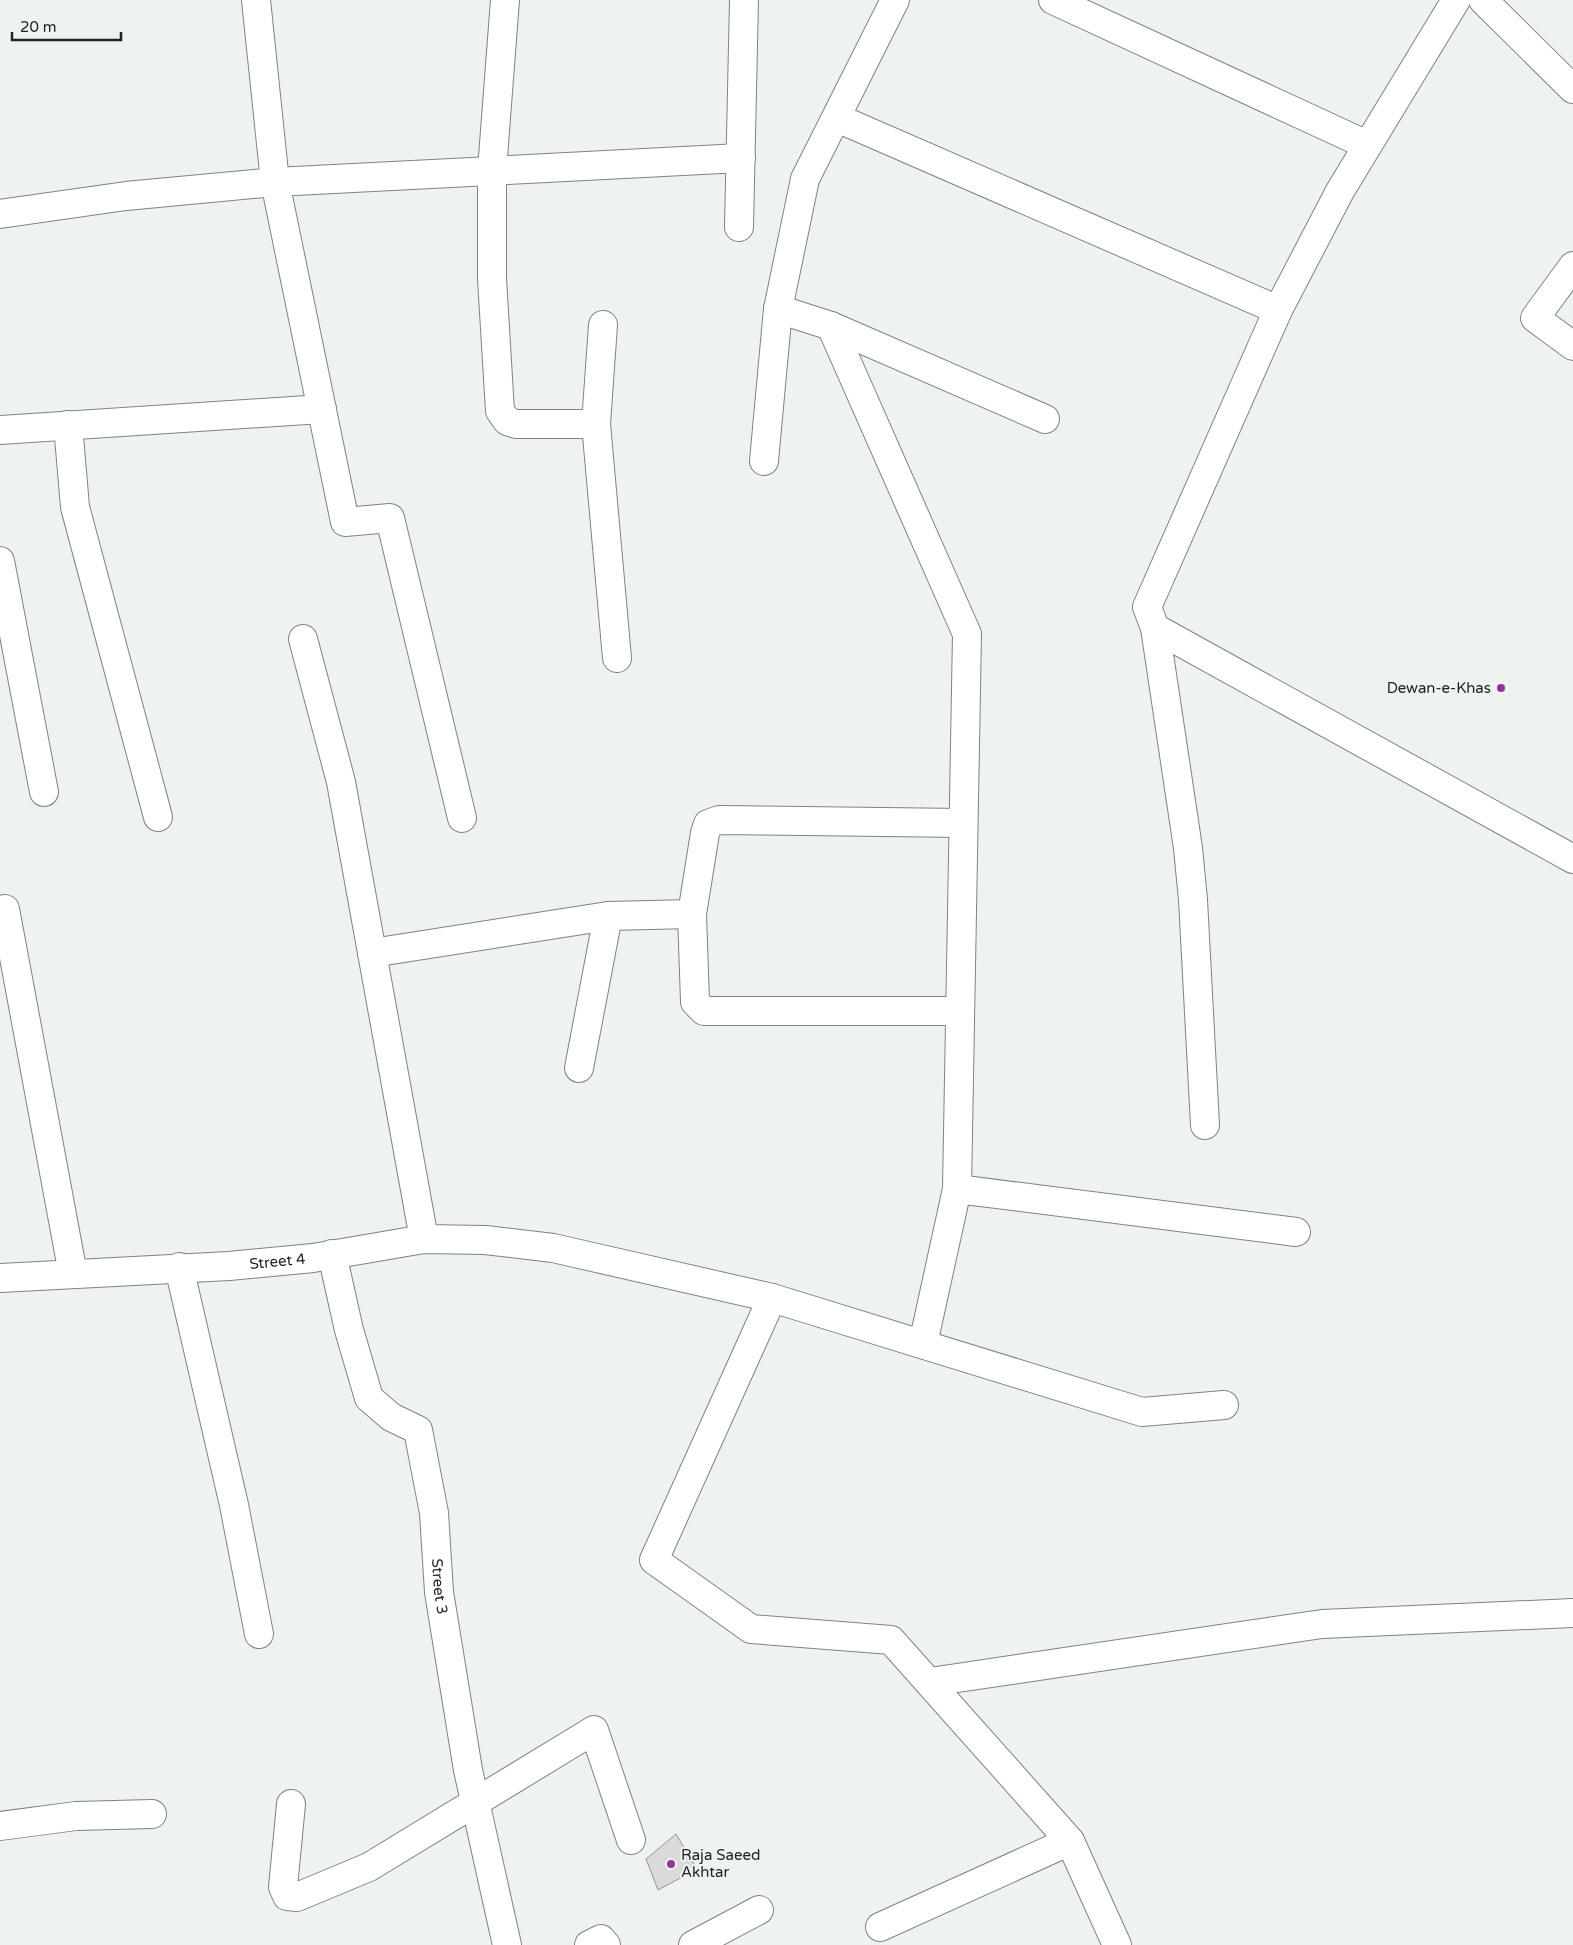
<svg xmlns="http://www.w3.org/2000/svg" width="1573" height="1945" font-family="'Varela Round',sans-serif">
  <rect width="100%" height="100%" fill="#eef3f0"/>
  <polygon fill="#dcd9dd" stroke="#979497" points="676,1834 697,1869 658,1890 646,1859"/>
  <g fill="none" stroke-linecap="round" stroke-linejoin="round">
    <defs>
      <g id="minor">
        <polyline points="256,0 275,182 345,522 390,518 462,818"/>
        <polyline points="505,0 492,170 492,279 500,411 507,421 516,424 596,424"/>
        <polyline points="1053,0 1367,145"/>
        <polyline points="1483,0 1573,89"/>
        <polyline points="837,118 1278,310"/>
        <polyline points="0,214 126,196 275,182 741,158"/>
        <polyline points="739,227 744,0"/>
        <polyline points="1573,266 1535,318 1573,346"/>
        <polyline points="778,309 831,326 1045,419"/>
        <polyline points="603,325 596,424 617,658"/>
        <polyline points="831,326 967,634 957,1189"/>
        <polyline points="68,425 75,507 158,817"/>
        <polyline points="0,430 322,409"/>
        <polyline points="764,461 778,309 805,179 895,0"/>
        <polyline points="0,561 44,792"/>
        <polyline points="1155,628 1573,859"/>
        <polyline points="303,639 341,782 424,1239"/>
        <polyline points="5,909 73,1274"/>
        <polyline points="372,953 608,916 692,914"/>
        <polyline points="960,1011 704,1011 695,1002 692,914 705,833 708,824 719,820 963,823"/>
        <polyline points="579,1068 608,916"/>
        <polyline points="1205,1125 1193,900 1188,848 1155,628 1147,607 1278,310 1340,191 1456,0"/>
        <path id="s1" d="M332 1254 349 1330 369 1398 391 1417 418 1430 434 1513 439 1592 468 1770 507 1945"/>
        <polyline points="179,1267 234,1505 259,1634"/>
        <path id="s2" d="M0 1278 229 1266 313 1258 424 1239 485 1240 553 1248 772 1298 1142 1412 1224 1405"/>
        <polyline points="772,1298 654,1560 751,1629 891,1640 1070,1841 1117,1945"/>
        <polyline points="923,1344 957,1189 1296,1232"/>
        <polyline points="930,1682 1322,1624 1573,1613"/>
        <polyline points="291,1804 283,1887 287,1896 297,1897 369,1867 594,1730 631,1840"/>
        <polyline points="0,1826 76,1816 152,1814"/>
        <polyline points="880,1927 1070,1841"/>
        <polyline points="589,1945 601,1939 606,1945"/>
        <polyline points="693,1945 759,1910"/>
      </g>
    </defs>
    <use href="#minor" stroke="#7e8381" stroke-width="30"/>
    <use href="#minor" stroke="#fff" stroke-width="28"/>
  </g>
  <g fill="#90339d" stroke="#eef3f0" stroke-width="2">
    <circle cx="1501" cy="688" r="5"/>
    <circle cx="671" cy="1864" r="5"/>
  </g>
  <g text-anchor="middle" stroke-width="4" stroke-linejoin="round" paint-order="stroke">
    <g font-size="15" fill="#222423" stroke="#eef3f0" text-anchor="end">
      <text x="1491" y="693">Dewan-e-Khas</text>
      <text x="681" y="1860" text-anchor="start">Raja Saeed<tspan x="681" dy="17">Akhtar</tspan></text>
    </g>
    <g font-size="15" fill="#222423" stroke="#eef3f0">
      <text dy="5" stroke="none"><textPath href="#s2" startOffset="278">Street 4</textPath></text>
      <text dy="5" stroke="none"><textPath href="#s1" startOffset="366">Street 3</textPath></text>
    </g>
  </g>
  <path d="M12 32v8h109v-8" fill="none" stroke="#222423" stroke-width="2.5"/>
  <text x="20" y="32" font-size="15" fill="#222423" stroke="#eef3f0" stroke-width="4" paint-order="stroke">20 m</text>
</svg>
